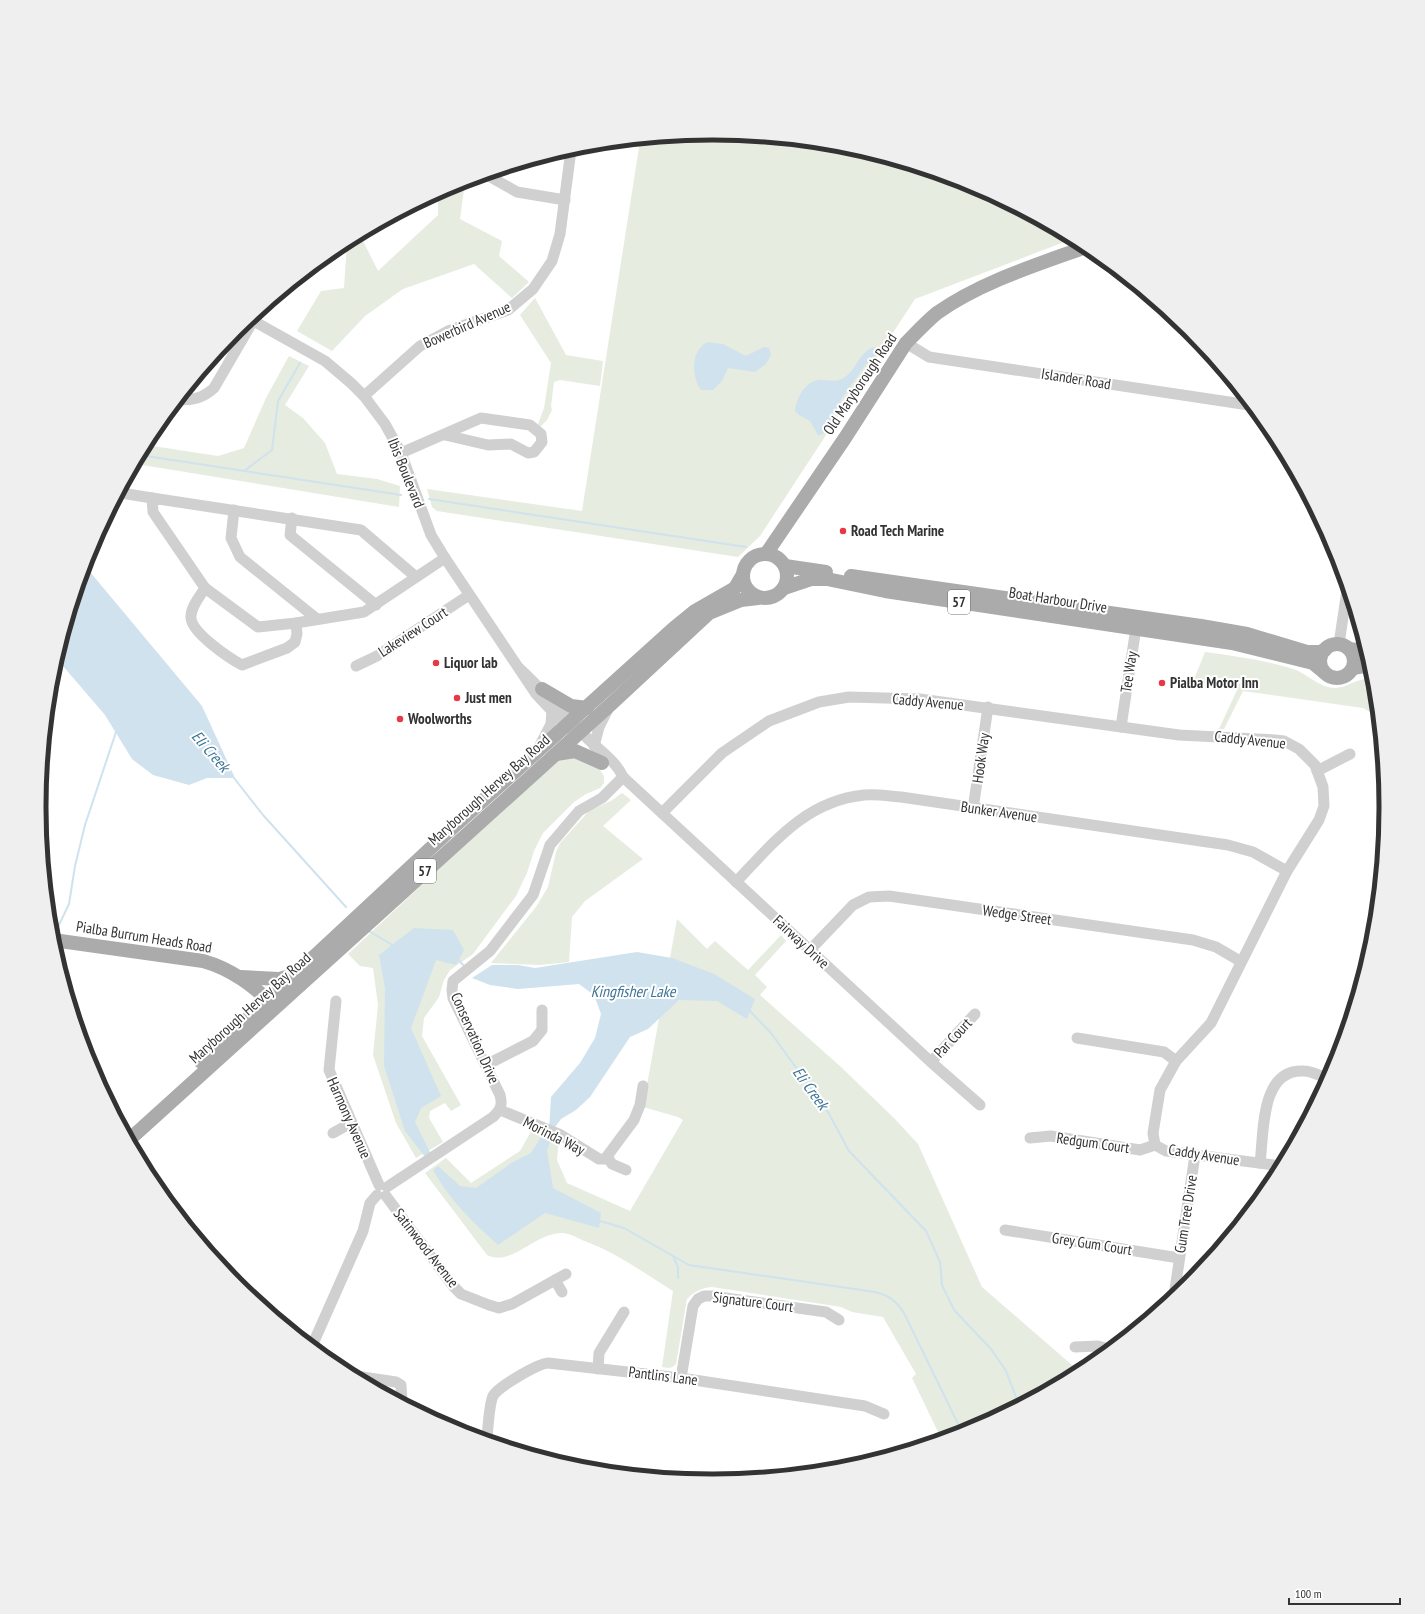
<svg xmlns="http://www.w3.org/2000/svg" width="1425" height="1614" font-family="'PT Sans Narrow',sans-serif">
  <rect width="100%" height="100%" fill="#fff"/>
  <g fill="#e6ecdf">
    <polygon points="713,134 844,146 970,185 1072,239 915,299 760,536 738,557 437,511 432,507 427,489 582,511 640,141"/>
    <polygon points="465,182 460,219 502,241 499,256 529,282 512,298 474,264 403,289 365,316 332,351 297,331 321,291 344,288 347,242 360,235 378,271 438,215 438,194"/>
    <polygon points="535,298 566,355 603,361 600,386 560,380 554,382 551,406 552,410 547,420 540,427 538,424 544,408 551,363 520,315"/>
    <polygon points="289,356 309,366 285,405 303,418 325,443 337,474 377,479 400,486 399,507 136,464 146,445 218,456 244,448 266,398"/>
    <path d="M1205 652C1234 656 1263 660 1290 668 1306 672 1319 688 1335 688 1349 688 1356 677 1373 679L1377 716 1363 708 1243 691 1224 729H1219L1237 690 1192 684Z"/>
    <polygon points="567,755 596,764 604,776 604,783 600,788 586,794 574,802 543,833 534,851 527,873 516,896 473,954 450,970 444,980 439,997 424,1018 422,1036 461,1105 451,1111 445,1103 430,1111 429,1118 443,1142 416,1158 396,1123 373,1055 378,1005 373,968 360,966 348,954 554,761"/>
    <polygon points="622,793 631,800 603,826 643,859 585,901 572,917 569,962 540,965 491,963 536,907 548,887 556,852 560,843 589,811 611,801"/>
    <path d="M677 919 707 949 715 941 748 970 781 935 786 941 755 975 767 987 760 995 841 1067 894 1118 918 1144 982 1287 1072 1365 1087 1362 1100 1356 1086 1367 970 1429 941 1438 912 1378 916 1374 883 1317 852 1312 841 1307 712 1287C701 1288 694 1292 687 1299L676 1364C672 1369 667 1368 662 1367L673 1291C643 1272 615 1252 582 1240 576 1237 569 1233 562 1233 534 1233 512 1267 487 1255L425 1173 446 1158 471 1183 520 1151 532 1130 559 1140 557 1160 567 1183 630 1211 683 1120 678 1117 643 1107Z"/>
  </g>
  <g fill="#cfe2ee">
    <path d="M707 342 723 344 746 356 764 347 769 348 771 355 766 364 755 372 728 368 722 381 713 390H701C691 376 691 351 707 342Z"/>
    <path d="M874 347 878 349 876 355 866 364 842 398 828 427 823 434 818 435 810 421 799 415 795 411C796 399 805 382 818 380 827 379 836 384 845 377 857 369 859 352 874 347Z"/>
    <polygon points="85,566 202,706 235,778 207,778 189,785 153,775 132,759 105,715 57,659"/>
    <polygon points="414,928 453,930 464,950 456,965 436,960 411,1028 441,1096 421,1108 415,1122 431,1154 426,1158 405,1131 384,1066 385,988 379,955"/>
    <polygon points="637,952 672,958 714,974 755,999 747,1019 717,1001 679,1000 648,1029 630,1037 590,1097 576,1110 561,1119 552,1131 549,1130 551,1097 580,1063 595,1038 601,1014 594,995 579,984 518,989 490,985 472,978 492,965 518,965 535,968"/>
    <path d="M541 1137 550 1142 547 1150 553 1188 601 1213 599 1228 545 1213 498 1245C472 1221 451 1202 433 1170L438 1166 460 1186 476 1188 513 1162 531 1153Z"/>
  </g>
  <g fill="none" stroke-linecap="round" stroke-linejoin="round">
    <g stroke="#cfe2ee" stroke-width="2">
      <polyline points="140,455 401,495"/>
      <polyline points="244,471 272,450 278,401 300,363"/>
      <polyline points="429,499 746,547"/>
      <polyline points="234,778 263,815 346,907"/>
      <polyline points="57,929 69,904 75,866 85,825 116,732"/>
      <polyline points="369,931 394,946"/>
      <polyline points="457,958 464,966"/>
      <polyline points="749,1010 771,1033 828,1112 849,1151 926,1231 940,1262 942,1285 954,1310 991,1349 1006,1371 1016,1397 1022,1402"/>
      <path d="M600 1221 624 1228 689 1265 875 1292C889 1295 896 1301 904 1313L962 1432"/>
      <polyline points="673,1256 678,1267 678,1278"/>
      <polyline points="1016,1405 1016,1397"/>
    </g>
    <g stroke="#d0d0d0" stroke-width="11">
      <polyline points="487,175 517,192 565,200"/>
      <polyline points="250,319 325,361 351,383 364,396 385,424 401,453 431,535 445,558 536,694 568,728"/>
      <polyline points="906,343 929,357 1249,405"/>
      <polyline points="364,396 420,346 448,331 508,310 533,289 552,261 560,234 571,150"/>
      <path d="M179 400C194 400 203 398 214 388L253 321"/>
      <polyline points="401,453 481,418 530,425 541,434 542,442 534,452 528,453 511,444 488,445 445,435"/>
      <polyline points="121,493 152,498"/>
      <polyline points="234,510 231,538 240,557 317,619"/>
      <polyline points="292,518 290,535 376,605"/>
      <polyline points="416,577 361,530 152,498 153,512 205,588 258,627 296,623 364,612 445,558"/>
      <path d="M205 588C200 596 190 608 191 618 192 633 229 658 242 665L287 648 295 642 297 634 296 623"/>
      <polyline points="1339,644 1347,590"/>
      <polyline points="356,666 377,656 469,595"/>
      <path d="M519 668C543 690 563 714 586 737 598 749 616 761 623 777L931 1062 980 1105"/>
      <polyline points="1121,727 1137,621"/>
      <polyline points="594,746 599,727 608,709"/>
      <polyline points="539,747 551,724 552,711"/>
      <polyline points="1317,771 1350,754"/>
      <polyline points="973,809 988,707"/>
      <polyline points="662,813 722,753 769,721 819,702 849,697 920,699 1179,735 1275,740 1284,741 1299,749 1315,765 1323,787 1324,806 1319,820 1287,871 1211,1023 1176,1061 1160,1090 1153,1133 1155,1145 1166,1151 1281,1166"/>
      <path d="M736 882C774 842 806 801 864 795 876 794 889 796 901 797L1228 845 1253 852 1287 871"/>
      <polyline points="810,950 853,905 869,897 889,896 1193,940 1216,947 1240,961"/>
      <polyline points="336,1001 329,1070 379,1185"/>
      <polyline points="1077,1038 1164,1052 1176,1061"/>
      <polyline points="931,1062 975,1014"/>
      <polyline points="486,1065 533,1041 542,1030 542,1010"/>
      <polyline points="500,1110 559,1134 599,1159 605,1159 634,1120 640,1105 643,1086"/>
      <polyline points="333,1133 351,1123"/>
      <polyline points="1030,1138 1051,1136 1140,1150 1155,1145"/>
      <polyline points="608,1158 612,1164 626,1170"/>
      <path d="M1260 1163C1264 1133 1260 1068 1304 1071 1311 1071 1320 1076 1328 1078"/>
      <path d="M387 1187 493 1117C500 1110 503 1106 500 1095L453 998 452 990 453 981 490 951 533 895 550 845 579 811 602 798 623 777"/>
      <polyline points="386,1196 453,1286 461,1294 489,1305 499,1308 512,1304 566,1274"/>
      <polyline points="1005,1230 1179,1258"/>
      <polyline points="555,1280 562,1292"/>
      <polyline points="1174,1296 1195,1155"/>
      <polyline points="312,1346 363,1231 370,1203 377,1195"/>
      <polyline points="1075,1347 1098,1346 1109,1349"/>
      <polyline points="598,1369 599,1353 624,1312"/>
      <polyline points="356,1376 396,1382 401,1385 402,1401"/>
      <polyline points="681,1378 693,1306 698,1299 704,1296 712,1296 826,1312 839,1320"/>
      <path d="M487 1439C488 1428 489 1405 493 1396 498 1387 537 1364 548 1363L681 1378 865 1406 884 1414"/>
    </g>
    <g stroke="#ababab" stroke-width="14">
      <circle cx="765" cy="576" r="22"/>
      <path d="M766 554 845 438 906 343C916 333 926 322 937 313 981 282 1036 265 1086 247"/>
      <polyline points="785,566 826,572"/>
      <polyline points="851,576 1201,626 1247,634 1307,652 1320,652 1325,650"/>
      <polyline points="784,588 811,579 827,579 885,591 1232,643 1313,663 1324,672"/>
      <circle cx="1337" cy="661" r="17"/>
      <polyline points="1349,649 1366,651"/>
      <polyline points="1353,668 1370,665"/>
      <polyline points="542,689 571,706 587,708"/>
      <polyline points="556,754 575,751 602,763"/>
      <path d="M53 940 203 961C232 969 253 986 275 1006"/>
      <polyline points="241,977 279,979 294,975"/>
      <polyline points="201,1062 448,832 673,629 695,611 735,588 742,576"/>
      <polyline points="130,1139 610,705 709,613 741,600 758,598"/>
    </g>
  </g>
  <g fill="#e63946" stroke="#fff" stroke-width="1.5">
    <circle cx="843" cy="531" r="4"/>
    <circle cx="436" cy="663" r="4"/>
    <circle cx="1162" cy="683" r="4"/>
    <circle cx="457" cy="698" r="4"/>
    <circle cx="400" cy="719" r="4"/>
  </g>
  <g text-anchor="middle" stroke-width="4" stroke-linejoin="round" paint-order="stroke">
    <g fill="#fff" stroke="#707070" stroke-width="1">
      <rect x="948" y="590" width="22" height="24" rx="3"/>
      <rect x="414" y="859" width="22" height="24" rx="3"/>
    </g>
    <g font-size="14" font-weight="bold" fill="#333">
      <text x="959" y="607">57</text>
      <text x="425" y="876">57</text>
    </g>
    <g font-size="15" fill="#333" stroke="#fff">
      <text transform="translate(467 325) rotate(-24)" y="5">Bowerbird Avenue</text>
      <text transform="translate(1076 379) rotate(9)" y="5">Islander Road</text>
      <text transform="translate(860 384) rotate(-56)" y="5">Old Maryborough Road</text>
      <text transform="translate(406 473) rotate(68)" y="5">Ibis Boulevard</text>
      <text transform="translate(1058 600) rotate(9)" y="5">Boat Harbour Drive</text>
      <text transform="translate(413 632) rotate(-33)" y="5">Lakeview Court</text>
      <text transform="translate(1129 672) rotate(-81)" y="5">Tee Way</text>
      <text transform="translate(928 702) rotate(5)" y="5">Caddy Avenue</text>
      <text transform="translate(1250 740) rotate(6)" y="5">Caddy Avenue</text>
      <text transform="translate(981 758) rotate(-82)" y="5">Hook Way</text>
      <text transform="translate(489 790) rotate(-42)" y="5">Maryborough Hervey Bay Road</text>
      <text transform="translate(999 812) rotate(8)" y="5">Bunker Avenue</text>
      <text transform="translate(1017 915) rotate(8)" y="5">Wedge Street</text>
      <text transform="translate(144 937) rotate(9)" y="5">Pialba Burrum Heads Road</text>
      <text transform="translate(801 942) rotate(43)" y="5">Fairway Drive</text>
      <text transform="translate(250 1008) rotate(-42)" y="5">Maryborough Hervey Bay Road</text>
      <text transform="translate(475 1038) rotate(66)" y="5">Conservation Drive</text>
      <text transform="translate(953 1038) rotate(-47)" y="5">Par Court</text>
      <text transform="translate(349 1118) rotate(66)" y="5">Harmony Avenue</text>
      <text transform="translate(554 1136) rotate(27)" y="5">Morinda Way</text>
      <text transform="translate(1093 1143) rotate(8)" y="5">Redgum Court</text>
      <text transform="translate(1204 1155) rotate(9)" y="5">Caddy Avenue</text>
      <text transform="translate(1186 1214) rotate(-81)" y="5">Gum Tree Drive</text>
      <text transform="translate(1092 1244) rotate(9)" y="5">Grey Gum Court</text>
      <text transform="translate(426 1248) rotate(52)" y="5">Satinwood Avenue</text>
      <text transform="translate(753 1302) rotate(7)" y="5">Signature Court</text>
      <text transform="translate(663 1376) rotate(7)" y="5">Pantlins Lane</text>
    </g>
    <g font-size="15" font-weight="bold" fill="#333" stroke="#fff" text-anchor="start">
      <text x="851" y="536">Road Tech Marine</text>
      <text x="444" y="668">Liquor lab</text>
      <text x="1170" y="688">Pialba Motor Inn</text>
      <text x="465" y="703">Just men</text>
      <text x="408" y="724">Woolworths</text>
    </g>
    <g font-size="16" font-style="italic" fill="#3f7597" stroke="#fff">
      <text transform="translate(211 751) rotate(49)" y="6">Eli Creek</text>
      <text x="633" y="997">Kingfisher Lake</text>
      <text transform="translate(811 1088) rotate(54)" y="6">Eli Creek</text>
    </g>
  </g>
  <path d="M0 0H1425V1614H0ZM712 140H713A666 666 0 0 1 1379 806V808A666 666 0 0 1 713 1474H712A666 666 0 0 1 46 808V806A666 666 0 0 1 712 140Z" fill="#efefef" fill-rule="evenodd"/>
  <path fill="none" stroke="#333" stroke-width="5" d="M712 140H713A666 666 0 0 1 1379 806V808A666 666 0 0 1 713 1474H712A666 666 0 0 1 46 808V806A666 666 0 0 1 712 140Z"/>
  <path d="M1289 1598v6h111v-6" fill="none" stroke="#333333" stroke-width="2"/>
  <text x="1295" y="1598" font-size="12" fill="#333333" stroke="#ffffff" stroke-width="3" paint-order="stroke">100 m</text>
</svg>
